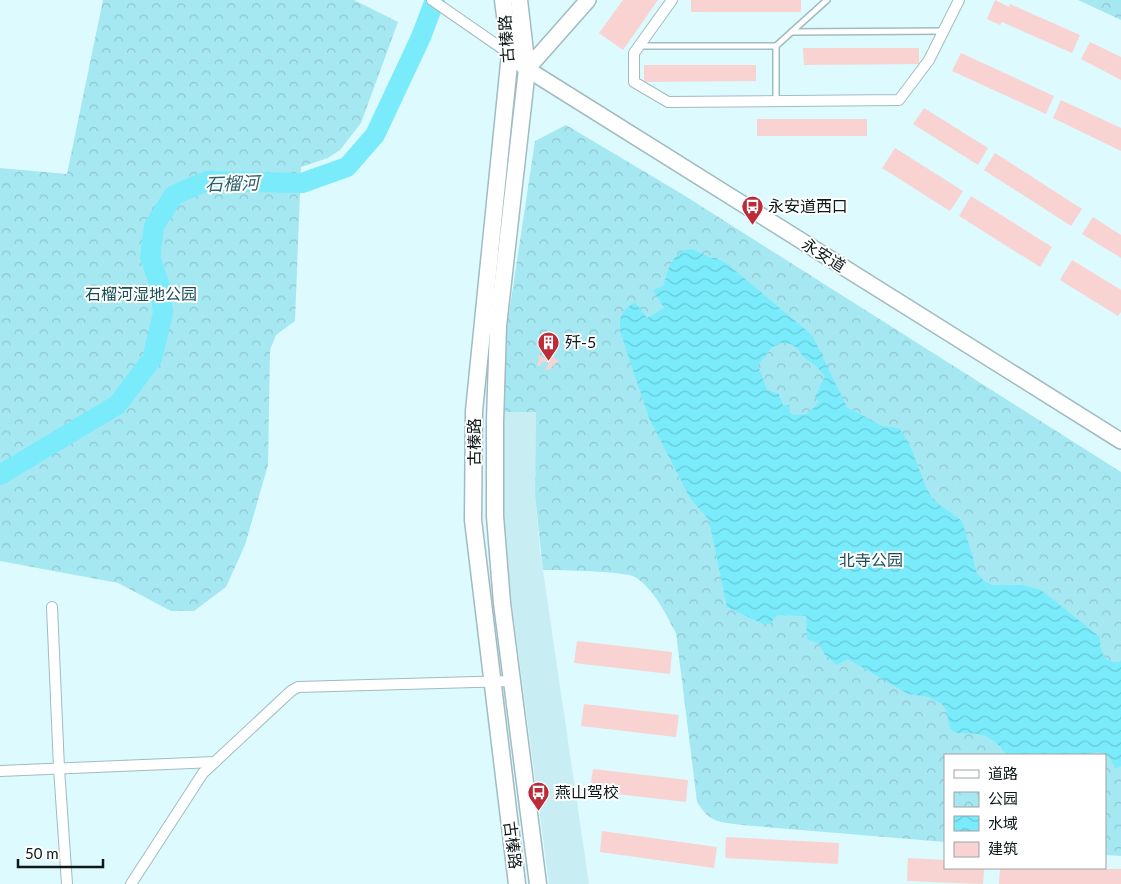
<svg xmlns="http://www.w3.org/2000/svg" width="1121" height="884" font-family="Lato,'Noto Sans SC',sans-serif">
  <defs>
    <pattern id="park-crowns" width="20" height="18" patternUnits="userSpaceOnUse" patternTransform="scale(1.25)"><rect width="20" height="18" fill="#a6e8f2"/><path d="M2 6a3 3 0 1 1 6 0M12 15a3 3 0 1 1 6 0" fill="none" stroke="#8ec6cf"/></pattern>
    <pattern id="water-waves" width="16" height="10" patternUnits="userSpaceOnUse" patternTransform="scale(1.25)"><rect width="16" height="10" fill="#79ebfb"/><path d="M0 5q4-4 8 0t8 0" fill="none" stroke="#67c9d7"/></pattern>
  </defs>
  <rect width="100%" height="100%" fill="#ddfafe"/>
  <polygon fill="#c8eef4" points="502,412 536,412 535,495 540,550 589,884 549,884 511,597 501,498"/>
  <g fill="url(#park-crowns)">
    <polygon points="103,0 354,0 398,22 361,123 340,150 328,158 301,167 295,321 276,335 270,350 268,465 245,545 226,587 194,611 171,611 118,583 0,561 0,168 67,174"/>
    <polygon points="1078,0 1121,0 1121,20"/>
    <path d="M566 125 682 194 1121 472V856L1105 855V755H945V842L742 825C719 822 710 823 697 802L676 633C665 613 655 590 635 577 625 571 559 570 543 570L535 495 536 412H502L505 340 535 141Z"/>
  </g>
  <path fill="url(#water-waves)" fill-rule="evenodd" d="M692 249 711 258H716L726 263 812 335 847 407 882 426 899 428 909 443 926 487 933 500 962 521 977 573 984 581 992 585H1023L1041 590 1100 637C1099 650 1105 666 1121 661V766L1115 769C1111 755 1101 748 1088 755H1007C996 741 989 734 969 733 962 733 957 735 950 729L947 712 942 704 929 697 908 694 848 659 837 665 825 655 820 644 807 639 806 616 777 615 770 624H763L727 607 709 520 690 498 649 418 621 334C618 318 621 311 635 302L647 318 664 308 653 290 663 286C668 270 672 250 692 249ZM780 343 791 344 798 349 803 357 815 365 825 376 815 397 819 402 807 414 793 415 790 413 789 405H783L779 394 767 390 758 365 771 348Z"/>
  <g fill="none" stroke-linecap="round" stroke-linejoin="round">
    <polyline stroke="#79ebfb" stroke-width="20" points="0,475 117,405 152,359 163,313 160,286 150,257 154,226 174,195 207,181 302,183 347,167 375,135 421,37 435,0"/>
  </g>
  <g fill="#f9d3d1">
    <polygon points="623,0 658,0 623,50 599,33"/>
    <rect x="691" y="0" width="110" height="12"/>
    <polygon points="995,0 1009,7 1010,4 1080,35 1072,53 1002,22 1000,25 987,19"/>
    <polygon points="1090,42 1121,57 1121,80 1081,59"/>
    <polygon points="803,48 919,48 919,64 804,65"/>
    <polygon points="961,53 1054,96 1046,114 952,71"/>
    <polygon points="644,65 756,65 756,81 644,82"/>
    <polygon points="1061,100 1121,128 1121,151 1053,118"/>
    <polygon points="924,108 988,148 978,165 913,124"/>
    <rect x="757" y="119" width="110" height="17"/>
    <polygon points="895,148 963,191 950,211 882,168"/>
    <polygon points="995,153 1082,209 1071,226 984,170"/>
    <polygon points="971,196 1052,247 1040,267 959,216"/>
    <polygon points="1093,217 1121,235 1121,258 1082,234"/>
    <polygon points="1072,260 1121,290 1121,312 1118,316 1060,280"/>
    <polygon points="546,351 550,351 555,359 559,360 549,370 545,369 550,362 542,362 540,366 537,366 539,360 538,354 540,355 543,358 550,359"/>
    <polygon points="577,641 672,652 670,674 574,663"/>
    <polygon points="584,704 679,715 676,737 581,726"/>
    <polygon points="593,769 688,780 686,802 590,791"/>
    <polygon points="602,831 717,847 714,868 600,852"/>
    <polygon points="726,837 839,843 838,864 725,858"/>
    <polygon points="908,858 945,860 945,868 984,868 983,884 907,881"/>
    <polygon points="1000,868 1121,869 1121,884 999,884"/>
  </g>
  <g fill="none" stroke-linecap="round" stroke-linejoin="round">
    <defs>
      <g id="service">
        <polyline points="792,32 943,31"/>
        <polyline points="639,46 776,46"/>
        <polyline points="776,101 776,46 827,0"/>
      </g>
      <g id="minor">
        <polyline points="432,0 510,54"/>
        <polyline points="672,0 634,53 634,82 668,102 899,100 929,60 959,0"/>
        <polyline points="52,607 59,768 67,884"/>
        <polyline points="0,771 215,762"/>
        <polyline points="131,884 203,773 291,691 298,687 512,681"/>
      </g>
      <g id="secondary">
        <polyline points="519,62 527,69 1121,441"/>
        <polyline points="527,69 588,0"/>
      </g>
      <g id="primary">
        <polyline points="503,0 510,54 474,411 473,520 517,884"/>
        <polyline points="519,0 527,69 498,326 495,422 495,516 502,603 538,884"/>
      </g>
    </defs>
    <use href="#service" stroke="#a1bcc1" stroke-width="8"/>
    <use href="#minor" stroke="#a1bcc1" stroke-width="12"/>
    <use href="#secondary" stroke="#a1bcc1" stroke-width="18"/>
    <use href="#primary" stroke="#a1bcc1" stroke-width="19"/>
    <use href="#service" stroke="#fff" stroke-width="5"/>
    <use href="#minor" stroke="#fff" stroke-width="10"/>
    <use href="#secondary" stroke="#fff" stroke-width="15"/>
    <use href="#primary" stroke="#fff" stroke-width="16"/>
  </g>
  <defs>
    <symbol id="bus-pin" viewBox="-11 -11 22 30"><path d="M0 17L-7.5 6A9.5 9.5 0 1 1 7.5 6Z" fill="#bb2b38" stroke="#fff"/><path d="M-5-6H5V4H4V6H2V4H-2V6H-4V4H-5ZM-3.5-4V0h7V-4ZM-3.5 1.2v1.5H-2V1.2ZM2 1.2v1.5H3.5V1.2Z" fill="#fff"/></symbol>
    <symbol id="building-pin" viewBox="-11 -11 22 30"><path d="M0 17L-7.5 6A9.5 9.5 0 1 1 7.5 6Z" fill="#bb2b38" stroke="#fff"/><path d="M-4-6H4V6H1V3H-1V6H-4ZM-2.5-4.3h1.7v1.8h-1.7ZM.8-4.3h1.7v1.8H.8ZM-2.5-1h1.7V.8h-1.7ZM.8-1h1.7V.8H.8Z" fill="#fff"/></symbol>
  </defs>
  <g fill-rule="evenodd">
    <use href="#bus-pin" x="740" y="194" width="25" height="34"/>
    <use href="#building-pin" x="536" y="330" width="25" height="34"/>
    <use href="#bus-pin" x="526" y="780" width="25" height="34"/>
  </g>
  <g text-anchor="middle" stroke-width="4" stroke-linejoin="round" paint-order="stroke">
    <g font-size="16" fill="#0d1819" stroke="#fff">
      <text transform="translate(506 39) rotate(-94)" y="6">古榛路</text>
      <text transform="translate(824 255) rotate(32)" y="6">永安道</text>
      <text transform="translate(474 442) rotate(-90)" y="6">古榛路</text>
      <text transform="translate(513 845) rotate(83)" y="6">古榛路</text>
    </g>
    <g font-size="16" fill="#0d1819" stroke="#fff" text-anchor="start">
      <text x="768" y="212">永安道西口</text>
      <text x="565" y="348">歼-5</text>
      <text x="555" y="798">燕山驾校</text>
    </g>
    <g font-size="16" fill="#1a4d54" stroke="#fff">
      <text x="141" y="300">石榴河湿地公园</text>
      <text x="871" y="566">北寺公园</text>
    </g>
    <g font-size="18" font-style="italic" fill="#2f6067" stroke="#fff">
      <text transform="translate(232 184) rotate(-2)" y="6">石榴河</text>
    </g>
  </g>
  <rect x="944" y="754" width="162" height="115" fill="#ffffff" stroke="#9ea3a3"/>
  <rect x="954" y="770" width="25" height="8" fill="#ffffff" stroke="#9ea3a3"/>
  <text x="988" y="779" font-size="15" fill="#0d1819">道路</text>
  <rect x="954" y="792" width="25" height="15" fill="url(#park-crowns)" stroke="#9ea3a3"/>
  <text x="988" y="804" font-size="15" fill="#0d1819">公园</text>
  <rect x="954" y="816" width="25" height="15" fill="url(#water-waves)" stroke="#9ea3a3"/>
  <text x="988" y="829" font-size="15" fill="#0d1819">水域</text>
  <rect x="954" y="842" width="25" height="15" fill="#f9d3d1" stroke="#9ea3a3"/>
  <text x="988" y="854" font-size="15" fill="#0d1819">建筑</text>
  <path d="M18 859v8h85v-8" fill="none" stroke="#0d1819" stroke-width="2.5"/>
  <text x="25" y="859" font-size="15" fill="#0d1819" stroke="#ffffff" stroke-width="4" paint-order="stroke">50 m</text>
</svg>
